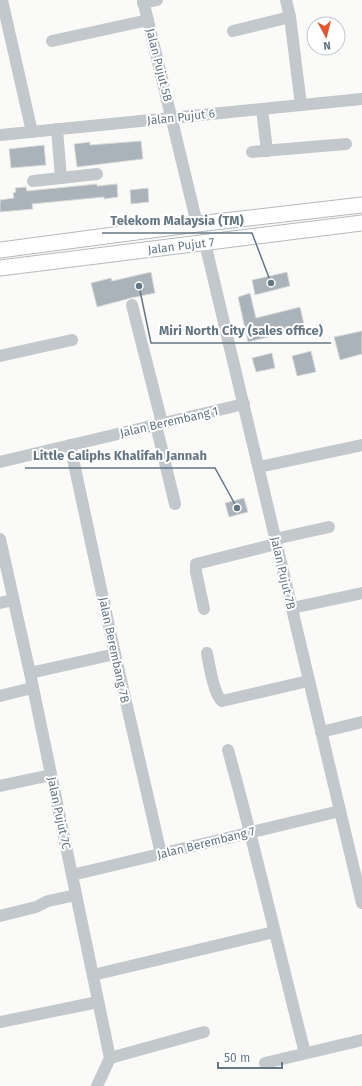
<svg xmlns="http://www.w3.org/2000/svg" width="362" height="1086" font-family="'Fira Sans',sans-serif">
  <rect width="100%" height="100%" fill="#fafaf8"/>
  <g fill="#aab3b9" stroke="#dcdcda">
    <polygon points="141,141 143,159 77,167 74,144 90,142 90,145"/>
    <polygon points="44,145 46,165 11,168 9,149"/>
    <polygon points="97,184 97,186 117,184 118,197 104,199 104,197 32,204 33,209 0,212 0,200 14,198 13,193 16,192 15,188 26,187 27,191"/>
    <polygon points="148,188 149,202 131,204 130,190"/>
    <polygon points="151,272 155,293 131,298 97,307 91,283 111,278 112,281"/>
    <polygon points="287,272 290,286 255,295 252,280"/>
    <polygon points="250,293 256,318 300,307 305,328 248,342 238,297"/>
    <polygon points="362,331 362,354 340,360 334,337"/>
    <polygon points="311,351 316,372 297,376 292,356"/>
    <polygon points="272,353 275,368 256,372 252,358"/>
    <polygon points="244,498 248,512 229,517 225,503"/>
  </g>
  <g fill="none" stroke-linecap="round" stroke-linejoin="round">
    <defs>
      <g id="major">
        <polyline points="0,250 197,224 362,205"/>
        <polyline points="0,268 362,223"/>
      </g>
    </defs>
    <use href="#major" stroke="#b5babe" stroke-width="17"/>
    <g stroke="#c3c8cc" stroke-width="12">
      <polyline points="2,0 32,132"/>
      <polyline points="143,0 197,224"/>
      <polyline points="286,0 290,17 301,105"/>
      <polyline points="143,3 157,0"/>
      <polyline points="233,31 290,17"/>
      <polyline points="52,41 148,20"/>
      <polyline points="262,109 267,151"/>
      <polyline points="0,135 362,99"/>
      <polyline points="252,152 346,144"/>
      <polyline points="61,178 97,174"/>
      <polyline points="33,181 61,178 57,129"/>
      <polyline points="205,243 362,903"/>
      <polyline points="132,305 162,423"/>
      <polyline points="0,356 72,340"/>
      <polyline points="156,425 175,504"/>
      <polyline points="70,445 115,654 161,854"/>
      <polyline points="0,462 244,404"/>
      <polyline points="259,467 362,445"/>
      <polyline points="0,539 30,673 110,1058 97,1086"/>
      <polyline points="275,539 329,527"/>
      <polyline points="0,603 13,600"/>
      <polyline points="292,608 362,593"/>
      <polyline points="204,609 196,572 196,564 276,544"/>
      <path d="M207 653C209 664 214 695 222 701L308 681"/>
      <polyline points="30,673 115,654"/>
      <polyline points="0,696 32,688"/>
      <polyline points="321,732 362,722"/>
      <path d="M228 750C256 850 279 952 305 1053"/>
      <polyline points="0,786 51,775"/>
      <polyline points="72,875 340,811"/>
      <polyline points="0,916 36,907 48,901 76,895"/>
      <polyline points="93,975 274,932"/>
      <polyline points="0,1022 98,1002"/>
      <polyline points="110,1058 204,1032"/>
      <polyline points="265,1063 362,1040"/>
    </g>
    <use href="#major" stroke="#fff" stroke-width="15"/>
  </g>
  <g text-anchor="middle" stroke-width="4" stroke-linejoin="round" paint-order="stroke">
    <g font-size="12" fill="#657683" stroke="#fff">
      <text transform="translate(159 65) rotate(76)" y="4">Jalan Pujut 5B</text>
      <text transform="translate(181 117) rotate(-6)" y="4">Jalan Pujut 6</text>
      <text transform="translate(181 246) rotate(-7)" y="4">Jalan Pujut 7</text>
      <text transform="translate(169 422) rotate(-13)" y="4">Jalan Berembang 1</text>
      <text transform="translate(283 573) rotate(77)" y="4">Jalan Pujut 7B</text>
      <text transform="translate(114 650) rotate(78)" y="4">Jalan Berembang 7B</text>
      <text transform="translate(59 813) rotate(78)" y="4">Jalan Pujut 7C</text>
      <text transform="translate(206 843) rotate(-14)" y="4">Jalan Berembang 7</text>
    </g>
  </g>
  <path fill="none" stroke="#657683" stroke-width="1.5" d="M271 283L252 233H102M139 286L151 343H331M237 508L215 468H25"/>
  <g fill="#657683" stroke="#fff" stroke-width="1.5">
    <circle cx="271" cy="283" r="4"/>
    <circle cx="139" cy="286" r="4"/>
    <circle cx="237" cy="508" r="4"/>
  </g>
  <g font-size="13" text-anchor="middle" font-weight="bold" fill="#657683" stroke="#fff" stroke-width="4" stroke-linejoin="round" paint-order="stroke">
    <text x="177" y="225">Telekom Malaysia (TM)</text>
    <text x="241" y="335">Miri North City (sales office)</text>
    <text x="120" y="460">Little Caliphs Khalifah Jannah</text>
  </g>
  <g transform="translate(326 36) rotate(173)"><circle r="19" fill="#ffffff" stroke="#c1c8cd"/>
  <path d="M0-3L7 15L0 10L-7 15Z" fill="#e4572e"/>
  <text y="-6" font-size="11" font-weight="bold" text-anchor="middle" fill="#657683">N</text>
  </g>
  <path d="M218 1062v6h64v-6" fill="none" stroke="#657683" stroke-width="2"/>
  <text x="224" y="1062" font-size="12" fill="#657683" stroke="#ffffff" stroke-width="3" paint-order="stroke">50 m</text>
</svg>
